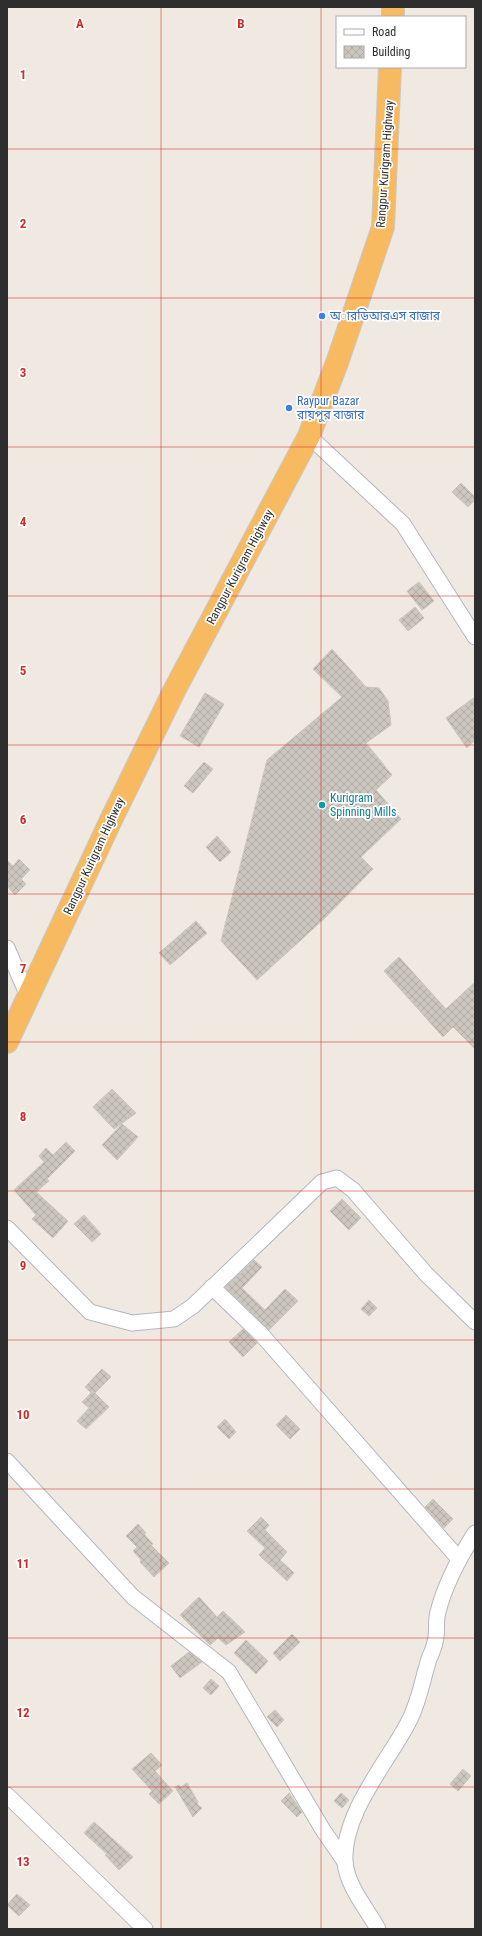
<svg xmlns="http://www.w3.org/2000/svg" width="482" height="1936" font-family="'Roboto Condensed','Noto Sans Bengali',sans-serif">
  <defs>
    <pattern id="building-cross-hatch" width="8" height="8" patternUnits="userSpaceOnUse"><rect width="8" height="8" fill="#cbc7bf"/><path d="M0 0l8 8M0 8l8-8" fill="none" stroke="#afaba4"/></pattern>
  </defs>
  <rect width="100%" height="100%" fill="#efe9e1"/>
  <g fill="url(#building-cross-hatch)" stroke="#cbc5ba">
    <polygon points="461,483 475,497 475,500 468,507 452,492"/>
    <polygon points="419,582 434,601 422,610 407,591"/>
    <polygon points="415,607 424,618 408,631 399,620"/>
    <polygon points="332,649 366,687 379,688 388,701 391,725 366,743 392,775 376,790 401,819 361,857 373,869 325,918 257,980 221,941 267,760 342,697 313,669"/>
    <polygon points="205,693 224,704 199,747 180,736"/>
    <polygon points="475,697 475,740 467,748 446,718"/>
    <polygon points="204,762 213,769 193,793 184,786"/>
    <polygon points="217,836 231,852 220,862 206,847"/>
    <polygon points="19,859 30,870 21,879 26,884 15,895 7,886 7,860 13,866"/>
    <polygon points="196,921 207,933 170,965 159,953"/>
    <polygon points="399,957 446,1009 475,982 475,1049 453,1027 443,1037 384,971"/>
    <polygon points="112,1089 136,1113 114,1129 93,1107"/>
    <polygon points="122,1124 138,1137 117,1160 102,1145"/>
    <polygon points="66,1142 75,1151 47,1179 49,1181 36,1192 68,1221 53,1238 32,1219 36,1215 14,1190 44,1162 39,1156 46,1148 53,1155"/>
    <polygon points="342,1199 361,1218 349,1230 330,1211"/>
    <polygon points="84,1215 101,1234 92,1242 74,1224"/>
    <polygon points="254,1260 262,1267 242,1288 265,1310 285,1289 298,1301 269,1330 225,1287"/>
    <polygon points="369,1300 377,1308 369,1316 361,1309"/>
    <polygon points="243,1329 257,1343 243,1357 229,1342"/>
    <polygon points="102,1369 111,1377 95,1393 109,1407 86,1429 77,1421 89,1408 82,1402 91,1393 85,1387"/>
    <polygon points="286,1415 300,1429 290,1439 276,1425"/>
    <polygon points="225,1419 236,1432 229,1439 217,1427"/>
    <polygon points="433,1499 453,1519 444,1528 425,1507"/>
    <polygon points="261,1517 269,1525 265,1530 287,1552 280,1560 294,1573 287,1581 259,1555 265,1548 247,1531"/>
    <polygon points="138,1524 146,1533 144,1534 153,1544 151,1545 169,1563 154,1577 140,1562 141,1560 133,1551 137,1547 126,1536"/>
    <polygon points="199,1597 217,1617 223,1611 245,1632 226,1645 218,1638 210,1645 180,1615"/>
    <polygon points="292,1634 300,1642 280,1661 273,1653"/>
    <polygon points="246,1640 268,1661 256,1674 234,1653"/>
    <polygon points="189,1652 202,1662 180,1678 171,1666"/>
    <polygon points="211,1679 219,1686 211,1695 203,1688"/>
    <polygon points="275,1710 284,1720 277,1727 267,1717"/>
    <polygon points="151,1753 162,1765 155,1771 173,1791 159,1804 149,1794 152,1791 132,1769"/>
    <polygon points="463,1769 471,1776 458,1791 450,1784"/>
    <polygon points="187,1783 198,1802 197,1804 202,1808 193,1817 175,1787 179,1785 181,1787"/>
    <polygon points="289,1793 302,1812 297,1817 281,1801"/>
    <polygon points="341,1793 349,1800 342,1808 334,1801"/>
    <polygon points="94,1822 133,1857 119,1870 105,1855 107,1854 84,1833"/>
    <polygon points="17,1894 30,1905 19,1916 7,1905"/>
  </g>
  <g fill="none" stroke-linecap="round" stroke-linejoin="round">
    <defs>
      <g id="minor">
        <polyline points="309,436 403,524 475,637"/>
        <polyline points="7,948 28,996"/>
        <polyline points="7,1228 90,1312 132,1323 174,1319 193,1306 322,1182 337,1178 353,1190 426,1274 475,1322"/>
        <polyline points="212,1287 261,1334 459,1559"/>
        <polyline points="7,1461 133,1597 229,1672 323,1830 345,1862"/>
        <polyline points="7,1795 145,1929"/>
        <path d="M378 1929C367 1909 347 1886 345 1862 342 1814 387 1763 408 1723 419 1703 422 1681 429 1659 431 1654 434 1648 435 1642 438 1633 435 1622 438 1612 445 1584 459 1558 475 1533"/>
      </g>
      <g id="trunk">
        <polyline points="393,17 393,7"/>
        <polyline points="7,1042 111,820 174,691 309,436 338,360 383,227 390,67"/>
      </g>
    </defs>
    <use href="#minor" stroke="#b4b7c1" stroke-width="17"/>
    <use href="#trunk" stroke="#c9c9c9" stroke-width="24"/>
    <use href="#minor" stroke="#fff" stroke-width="15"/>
    <use href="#trunk" stroke="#f8ba60" stroke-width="22"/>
  </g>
  <path fill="none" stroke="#d62828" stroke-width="1" stroke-opacity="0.55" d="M161 7V1929M321 7V1929M7 149H475M7 298H475M7 447H475M7 596H475M7 745H475M7 894H475M7 1042H475M7 1191H475M7 1340H475M7 1489H475M7 1638H475M7 1787H475"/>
  <g fill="#3f7fe0" stroke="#fff" stroke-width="1.5">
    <circle cx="322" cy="316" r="4"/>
    <circle cx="289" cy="408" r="4"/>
  </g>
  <circle fill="#0f9aa8" stroke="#fff" stroke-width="1.5" cx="322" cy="805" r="4"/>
  <g text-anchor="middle" stroke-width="3.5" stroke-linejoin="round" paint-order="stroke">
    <g font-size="12" fill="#2e2e2e" stroke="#fff">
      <text transform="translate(385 164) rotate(-86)" y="4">Rangpur Kurigram Highway</text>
      <text transform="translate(240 567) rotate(-62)" y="4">Rangpur Kurigram Highway</text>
      <text transform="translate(94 856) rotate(-65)" y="4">Rangpur Kurigram Highway</text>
    </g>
    <g font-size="12" fill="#366cbe" stroke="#fff" text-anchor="start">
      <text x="330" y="320">অারডিআরএস বাজার</text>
      <text x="297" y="405">Raypur Bazar<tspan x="297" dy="14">রায়পুর বাজার</tspan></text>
    </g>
    <g font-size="12" fill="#0d838f" stroke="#fff" text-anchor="start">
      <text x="330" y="802">Kurigram<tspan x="330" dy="14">Spinning Mills</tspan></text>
    </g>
  </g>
  <g font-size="13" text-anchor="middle" font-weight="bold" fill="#d62828" stroke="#fff" stroke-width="3.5" stroke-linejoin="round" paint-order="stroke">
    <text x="80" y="28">A</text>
    <text x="241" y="28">B</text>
    <text x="23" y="79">1</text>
    <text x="23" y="228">2</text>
    <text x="23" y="377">3</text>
    <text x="23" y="526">4</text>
    <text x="23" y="675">5</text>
    <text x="23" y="824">6</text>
    <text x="23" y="973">7</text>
    <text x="23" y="1121">8</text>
    <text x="23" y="1270">9</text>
    <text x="23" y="1419">10</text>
    <text x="23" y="1568">11</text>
    <text x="23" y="1717">12</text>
    <text x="23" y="1866">13</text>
  </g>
  <rect width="482" height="1936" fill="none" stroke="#2e2e2e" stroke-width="16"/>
  <rect x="336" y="16" width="130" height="52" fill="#ffffff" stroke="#ababab"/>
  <rect x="344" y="29" width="20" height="6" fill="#ffffff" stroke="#ababab"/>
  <text x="372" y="36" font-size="12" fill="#2e2e2e">Road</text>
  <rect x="344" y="46" width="20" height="12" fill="url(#building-cross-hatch)" stroke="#ababab"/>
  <text x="372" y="56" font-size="12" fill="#2e2e2e">Building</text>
</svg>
